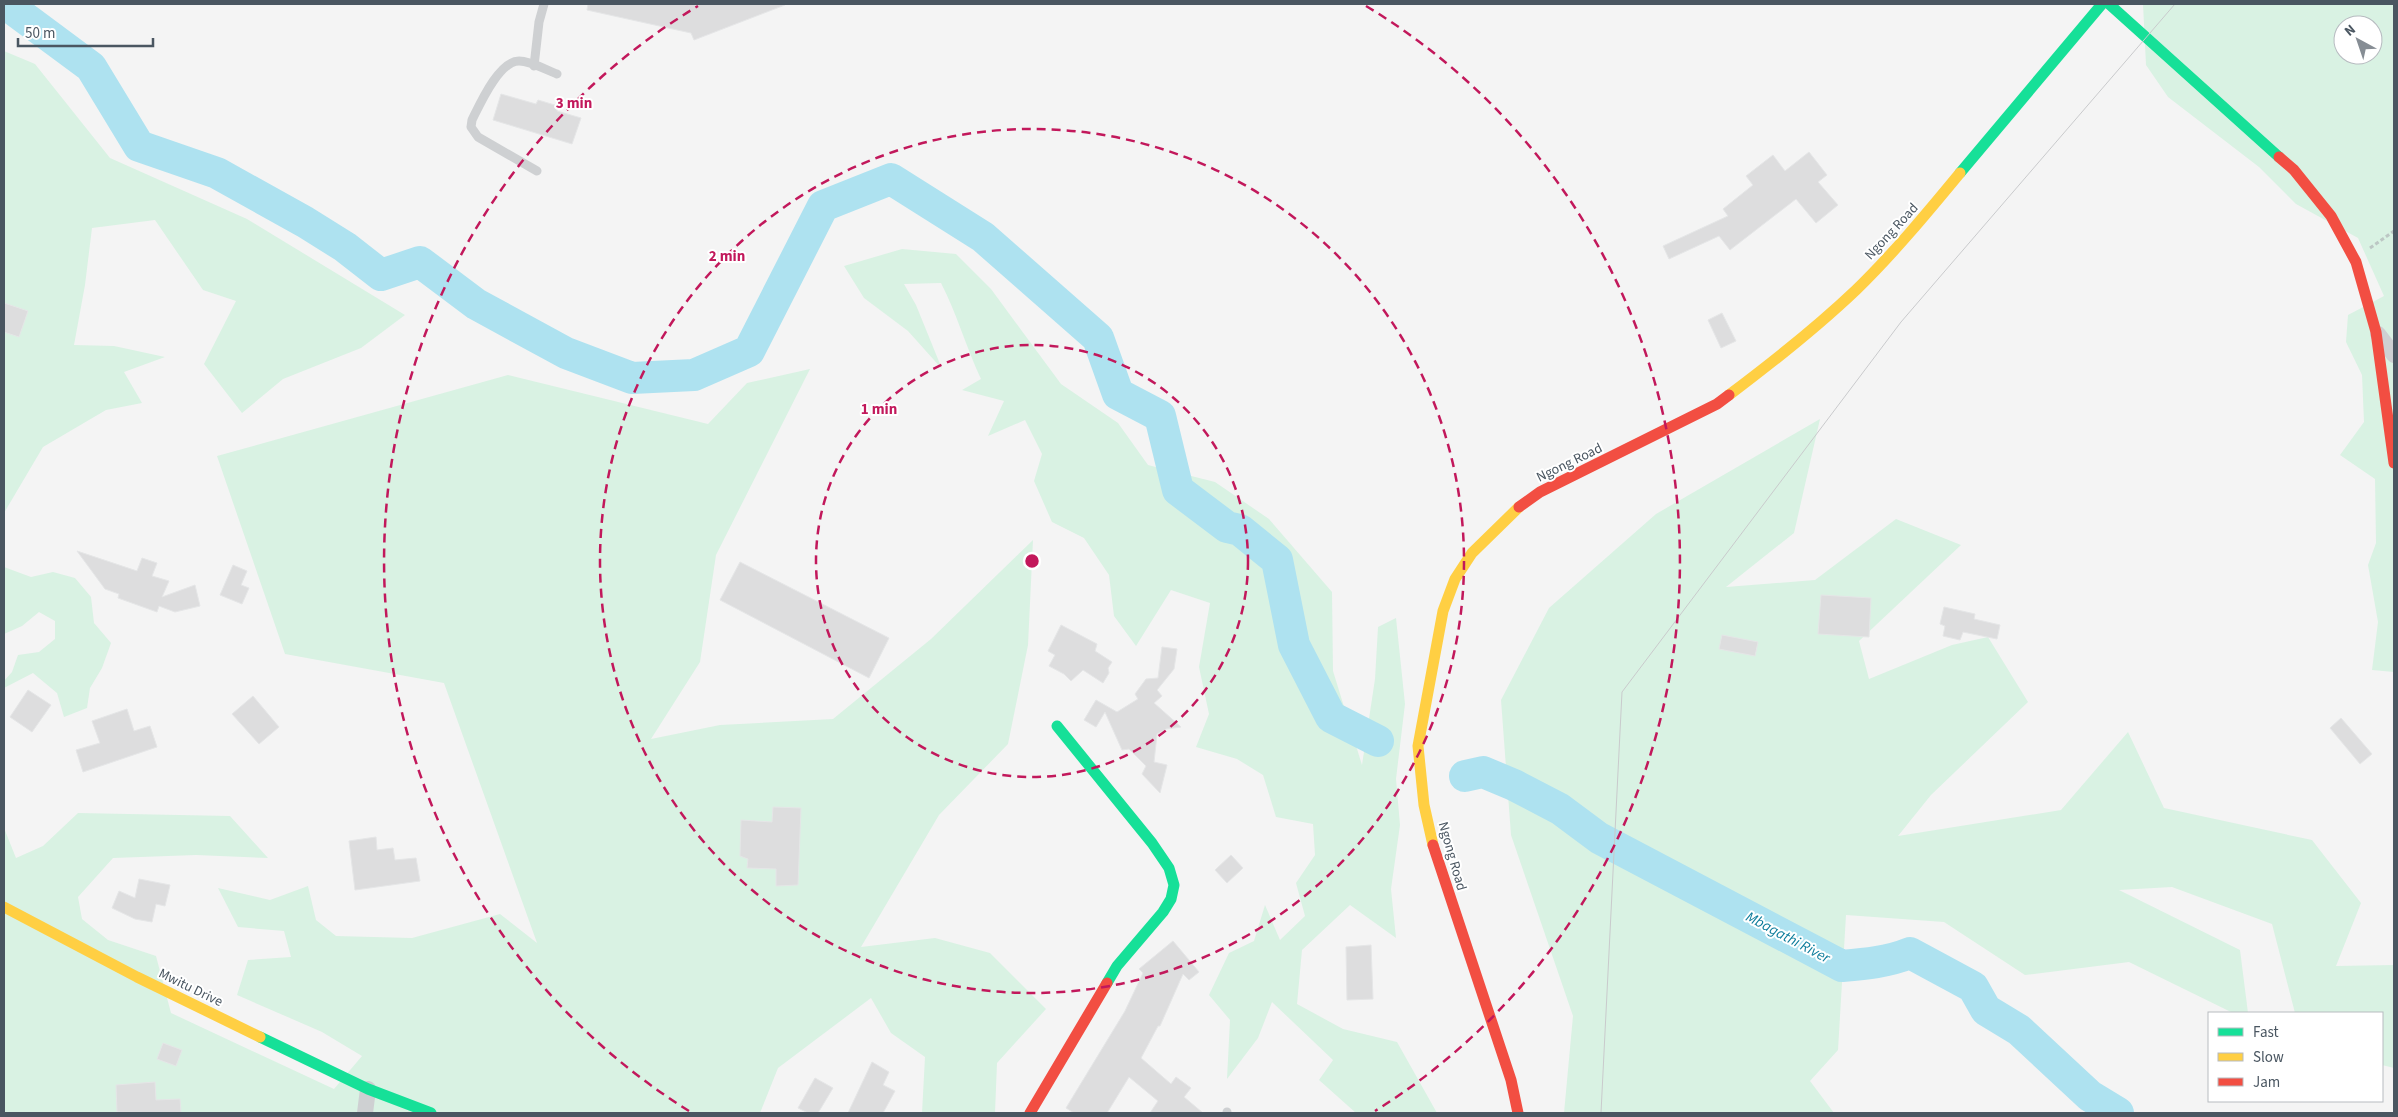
<svg xmlns="http://www.w3.org/2000/svg" width="2398" height="1117" font-family="'Source Sans 3',sans-serif">
  <rect width="100%" height="100%" fill="#f4f4f4"/>
  <g fill="#d9f2e3" fill-rule="evenodd">
    <path d="M2143 4H2394V672L2372 670 2378 622 2368 565 2376 543 2375 479 2340 455 2364 422 2362 375 2346 342 2348 315 2384 296 2358 238 2296 204 2259 167 2168 97 2146 65ZM2343 25H2373V55H2343Z"/>
    <polygon points="4,51 35,64 110,158 247,219 405,315 361,348 283,379 242,413 204,364 236,301 203,290 155,220 92,228 85,285 74,345 114,346 165,357 124,372 142,403 106,410 43,447 4,513"/>
    <path d="M902 249 956 254 991 289 1061 384 1118 423 1148 465 1215 482 1269 519 1332 592 1333 671 1362 765 1375 679 1378 627 1396 618 1405 704 1396 779 1400 825 1391 889 1396 938 1350 905 1302 950 1297 1004 1343 1029 1397 1042 1437 1113H1356L1319 1080 1333 1060 1272 1002 1258 1038 1227 1079 1230 1020 1209 995 1229 953 1254 941 1265 905 1280 940 1305 916 1296 883 1315 855 1313 824 1276 817 1263 775 1237 759 1196 747 1209 714 1199 667 1210 603 1171 590 1136 646 1114 616 1109 575 1084 538 1052 522 1034 481 1042 454 1025 420 988 436 1004 401 962 390 981 379C966 347 957 314 941 283L904 284 916 305 942 369 908 331 864 298 844 266Z"/>
    <polygon points="810,369 716,555 700,662 651,739 720,725 833,719 931,639 1033,540 1028,645 1008,744 939,815 861,947 935,938 990,953 1046,1009 997,1063 995,1113 922,1113 925,1057 891,1033 871,998 778,1068 760,1113 4,1113 4,828 16,858 43,846 78,813 230,816 268,858 196,855 113,858 78,897 82,919 108,940 156,956 171,1013 334,1089 362,1056 322,1032 237,995 248,960 291,957 284,931 238,927 218,888 270,900 308,886 316,920 336,936 412,938 500,914 537,943 444,683 285,654 217,456 508,375 708,424 747,383"/>
    <polygon points="1820,419 1794,533 1726,587 1815,580 1896,519 1961,545 1859,641 1869,679 1952,645 1988,637 2028,702 1931,795 1898,836 2061,810 2128,732 2164,808 2312,840 2361,903 2336,966 2394,965 2394,1068 2382,1065 2382,1013 2295,1013 2272,924 2172,887 2119,890 2240,950 2248,1013 2233,1013 2129,962 2025,975 1944,922 1846,915 1838,1050 1810,1081 1834,1113 1564,1113 1573,1016 1511,835 1501,700 1549,608 1656,514"/>
    <polygon points="4,567 31,577 53,572 75,578 91,597 94,623 111,643 102,668 90,688 87,708 64,717 57,693 33,673 4,688 4,681 12,672 18,655 39,652 55,639 55,621 39,612 22,626 4,634"/>
  </g>
  <g fill="none" stroke-linecap="round" stroke-linejoin="round">
    <g stroke="#aee2f0" stroke-width="32">
      <polyline points="6,4 91,67 139,146 217,173 305,222 345,247 381,275 420,262 476,304 566,353 632,378 694,375 749,351 823,206 891,179 983,237 1098,338 1118,394 1160,416 1178,490 1227,527 1240,530 1277,560 1294,645 1331,717 1378,741"/>
      <path d="M1465 776 1483 772 1514 785 1560 809 1599 838 1842 966C1865 964 1888 962 1910 953L1973 987 1986 1010 2019 1030 2090 1096 2118 1113"/>
    </g>
  </g>
  <g fill="#ddddde" stroke="#e5e6e7">
    <polygon points="588,4 785,4 785,5 694,40 691,33 587,10"/>
    <polygon points="501,94 536,104 538,100 558,106 557,111 581,118 572,144 493,120"/>
    <polygon points="1809,152 1827,175 1818,182 1838,205 1816,223 1796,199 1730,250 1719,236 1669,259 1663,246 1728,216 1723,209 1753,185 1746,176 1773,155 1785,171"/>
    <polygon points="4,303 28,311 19,337 4,332"/>
    <polygon points="1722,313 1736,341 1721,348 1708,320"/>
    <polygon points="77,551 137,571 142,558 157,563 152,576 169,581 162,597 195,585 200,606 175,612 159,606 157,612 118,598 119,594 105,589"/>
    <polygon points="740,562 889,638 869,678 720,600"/>
    <polygon points="233,565 247,571 241,585 249,588 242,604 220,595"/>
    <polygon points="1821,595 1871,598 1869,637 1818,634"/>
    <polygon points="1944,607 1975,614 1974,619 2000,625 1997,639 1963,632 1960,640 1943,636 1945,626 1940,624"/>
    <polygon points="1061,625 1097,644 1095,651 1112,662 1108,668 1109,673 1103,683 1083,670 1071,681 1064,674 1049,666 1055,655 1048,651"/>
    <polygon points="1722,635 1758,642 1755,656 1719,649"/>
    <polygon points="1162,647 1177,649 1174,669 1157,690 1162,696 1154,703 1181,727 1166,729 1157,734 1154,762 1167,765 1160,793 1142,774 1146,766 1129,749 1122,750 1105,712 1096,727 1084,720 1096,700 1117,712 1138,699 1135,694 1146,679 1158,678"/>
    <polygon points="28,690 51,705 32,732 10,717"/>
    <polygon points="253,696 279,727 259,744 232,714"/>
    <polygon points="127,709 134,731 150,726 157,747 83,772 76,750 100,743 92,721"/>
    <polygon points="2341,718 2372,754 2360,764 2330,728"/>
    <polygon points="773,807 801,808 798,885 776,886 776,869 747,868 748,859 740,856 741,820 772,822"/>
    <polygon points="376,837 377,850 393,848 395,860 416,858 420,881 355,890 349,841"/>
    <polygon points="1231,855 1243,868 1227,883 1215,870"/>
    <polygon points="139,879 170,885 165,906 156,904 152,922 135,919 112,908 119,891 135,898"/>
    <polygon points="1173,941 1199,972 1189,980 1183,974 1160,1026 1158,1026 1141,1058 1171,1084 1176,1077 1191,1088 1184,1097 1203,1113 1150,1113 1158,1101 1129,1077 1107,1113 1074,1113 1066,1108 1125,1011 1143,973 1139,969"/>
    <polygon points="1371,945 1373,999 1347,1000 1346,947"/>
    <polygon points="163,1043 182,1050 176,1066 157,1059"/>
    <polygon points="872,1062 889,1072 883,1085 895,1091 883,1113 848,1113"/>
    <polygon points="815,1078 833,1088 818,1113 808,1113 798,1108"/>
    <polygon points="155,1082 156,1100 180,1099 181,1113 117,1112 116,1085"/>
  </g>
  <g fill="none" stroke-linecap="round" stroke-linejoin="round">
    <polyline stroke="#bcc7c4" stroke-width="3" stroke-dasharray="4 2.5" stroke-linecap="butt" points="2370,248 2394,231"/>
    <g stroke="#ced0d2" stroke-width="9">
      <polyline points="534,66 539,22 544,4"/>
      <path d="M537 171 478 137 471 127 472 120C480 104 499 61 519 61 531 61 546 70 557 74"/>
      <polyline points="1227,1113 1227,1112"/>
    </g>
    <g stroke="#ced0d2" stroke-width="16">
      <polyline points="2378,334 2394,355"/>
      <polyline points="365,1113 368,1089"/>
    </g>
    <g stroke="#16e098" stroke-width="11">
      <polyline points="2109,4 2279,157"/>
      <polyline points="1960,173 2102,4"/>
      <polyline points="1057,726 1152,843 1169,868 1174,885 1171,899 1163,912 1117,966 1107,983"/>
      <polyline points="260,1037 368,1089 431,1113"/>
    </g>
    <g stroke="#ffcf43" stroke-width="11">
      <path d="M1729 395C1773 362 1816 328 1856 290 1893 254 1927 213 1960 173"/>
      <polyline points="1433,845 1424,805 1418,746 1443,611 1455,579 1472,553 1519,507"/>
      <polyline points="4,907 137,977 260,1037"/>
    </g>
    <g stroke="#f24e42" stroke-width="11">
      <polyline points="2279,157 2294,170 2331,216 2356,262 2376,332 2394,463"/>
      <polyline points="1519,507 1540,492 1717,404 1729,395"/>
      <polyline points="1433,845 1511,1080 1518,1113"/>
      <polyline points="1030,1113 1107,983"/>
    </g>
    <polyline stroke="#c9cacc" stroke-width="1" points="1601,1113 1622,692 1901,322 2175,4"/>
  </g>
  <g fill="none" stroke="#c2185b" stroke-width="2.5" stroke-dasharray="9 6">
    <circle cx="1032" cy="561" r="216"/>
    <circle cx="1032" cy="561" r="432"/>
    <path d="M689 1111A648 648 0 0 1 698 6M1366 6A648 648 0 0 1 1375 1111"/>
  </g>
  <g text-anchor="middle" stroke-width="4" stroke-linejoin="round" paint-order="stroke">
    <g font-size="14" fill="#4a5661" stroke="#fff">
      <text transform="translate(1891 231) rotate(-47)" y="5">Ngong Road</text>
      <text transform="translate(1569 462) rotate(-26)" y="5">Ngong Road</text>
      <text transform="translate(1453 856) rotate(74)" y="5">Ngong Road</text>
      <text transform="translate(191 987) rotate(26)" y="5">Mwitu Drive</text>
    </g>
    <g font-size="15" font-style="italic" fill="#0c7c9b" stroke="#fff">
      <text transform="translate(1788 937) rotate(28)" y="5">Mbagathi River</text>
    </g>
  </g>
  <circle cx="1032" cy="561" r="8" fill="#c2185b" stroke="#fff" stroke-width="2.5"/>
  <g font-size="15" text-anchor="middle" font-weight="bold" fill="#c2185b" stroke="#fff" stroke-width="4" stroke-linejoin="round" paint-order="stroke">
    <text x="574" y="108">3 min</text>
    <text x="727" y="261">2 min</text>
    <text x="879" y="414">1 min</text>
  </g>
  <rect width="2398" height="1117" fill="none" stroke="#4a5661" stroke-width="10"/>
  <rect x="2208" y="1012" width="175" height="90" fill="#ffffff" stroke="#b7bbc0"/>
  <rect x="2218" y="1028" width="25" height="8" fill="#16e098" stroke="#b7bbc0"/>
  <text x="2253" y="1037" font-size="15" fill="#4a5661">Fast</text>
  <rect x="2218" y="1053" width="25" height="8" fill="#ffcf43" stroke="#b7bbc0"/>
  <text x="2253" y="1062" font-size="15" fill="#4a5661">Slow</text>
  <rect x="2218" y="1078" width="25" height="8" fill="#f24e42" stroke="#b7bbc0"/>
  <text x="2253" y="1087" font-size="15" fill="#4a5661">Jam</text>
  <g transform="translate(2358 40) rotate(320)"><circle r="24" fill="#ffffff" stroke="#b7bbc0"/>
  <path d="M0-4L9 19L0 12L-9 19Z" fill="#868d94"/>
  <text y="-8" font-size="14" font-weight="bold" text-anchor="middle" fill="#4a5661">N</text>
  </g>
  <path d="M18 38v8h135v-8" fill="none" stroke="#4a5661" stroke-width="2.5"/>
  <text x="25" y="38" font-size="15" fill="#4a5661" stroke="#ffffff" stroke-width="4" paint-order="stroke">50 m</text>
</svg>
